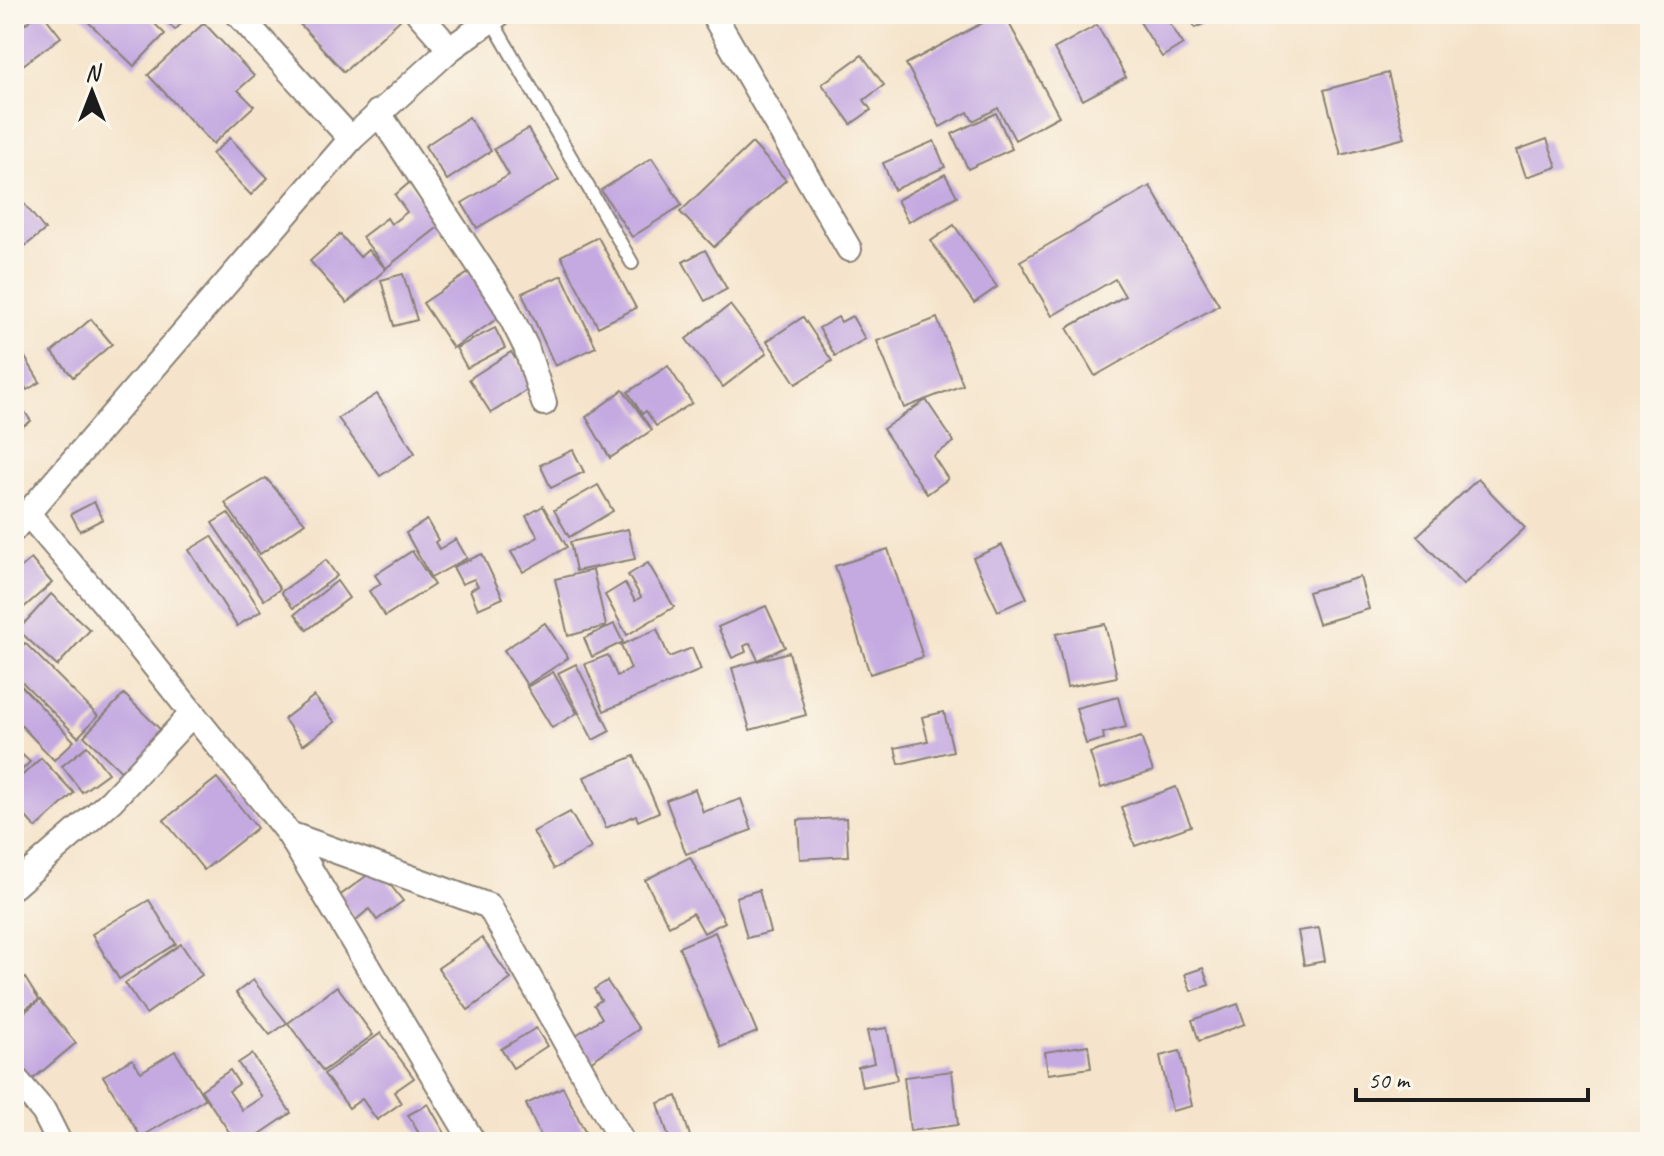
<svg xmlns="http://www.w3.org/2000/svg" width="1664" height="1156" font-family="Caveat,sans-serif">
  <rect width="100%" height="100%" fill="#fbf7ec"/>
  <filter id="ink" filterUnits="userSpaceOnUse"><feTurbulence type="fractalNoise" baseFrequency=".0125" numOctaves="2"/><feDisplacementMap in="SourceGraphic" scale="16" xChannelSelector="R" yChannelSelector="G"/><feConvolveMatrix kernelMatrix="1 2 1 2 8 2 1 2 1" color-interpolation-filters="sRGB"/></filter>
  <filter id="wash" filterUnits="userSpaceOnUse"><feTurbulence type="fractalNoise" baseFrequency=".006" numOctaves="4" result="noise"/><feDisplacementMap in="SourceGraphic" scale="32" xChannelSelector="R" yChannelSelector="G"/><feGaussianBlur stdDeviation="1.8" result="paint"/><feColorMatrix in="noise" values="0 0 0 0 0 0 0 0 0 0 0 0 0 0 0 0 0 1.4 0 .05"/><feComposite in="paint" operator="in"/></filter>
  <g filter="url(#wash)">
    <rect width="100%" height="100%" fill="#f5e4cb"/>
    <g id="blocks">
      <g fill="#c5aae1">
        <polygon points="38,14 43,14 61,37 16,70 14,32"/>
        <polygon points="80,14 145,14 165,34 134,66"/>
        <polygon points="160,14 191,14 175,30"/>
        <polygon points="309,14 395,14 400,20 344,72 299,23"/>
        <polygon points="999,14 1004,14 1059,116 1015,140 998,108 973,121 968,112 940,127 906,64"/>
        <polygon points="1135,14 1164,14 1183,44 1162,57"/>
        <polygon points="1189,14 1224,14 1195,28"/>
        <polygon points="204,23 254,76 238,90 254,106 213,144 148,75"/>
        <polygon points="1097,25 1126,77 1083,100 1054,49"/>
        <polygon points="862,55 884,85 864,100 871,110 851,124 822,84"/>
        <polygon points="1388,73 1405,138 1341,155 1324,90"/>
        <polygon points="996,113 1012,149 968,169 952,134"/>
        <polygon points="469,117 491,151 447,180 425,146"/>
        <polygon points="528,129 559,180 477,228 462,203 509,175 494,149"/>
        <polygon points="230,138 268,178 251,195 212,154"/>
        <polygon points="1547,139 1557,167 1526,177 1517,150"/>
        <polygon points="934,141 945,167 894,190 883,163"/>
        <polygon points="752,143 786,180 714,247 680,212"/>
        <polygon points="652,158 682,205 632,237 601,190"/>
        <polygon points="945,174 957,196 908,222 897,200"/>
        <polygon points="409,183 441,225 386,268 362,237 387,218 391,224 407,212 395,195"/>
        <polygon points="1150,186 1219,305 1095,376 1067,328 1125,296 1115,279 1052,316 1020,261"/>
        <polygon points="14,191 45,230 14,255"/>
        <polygon points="954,225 997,287 974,303 931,241"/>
        <polygon points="340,234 360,257 368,250 386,269 347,303 310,261"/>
        <polygon points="598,237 636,308 598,327 561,256"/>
        <polygon points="705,250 727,289 705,301 683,262"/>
        <polygon points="470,272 500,317 453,348 423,303"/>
        <polygon points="403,274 417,320 394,326 381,280"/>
        <polygon points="562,275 596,347 555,366 522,293"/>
        <polygon points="730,305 767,353 723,387 686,339"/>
        <polygon points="852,316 865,339 835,356 819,328 838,317 841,322"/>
        <polygon points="803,317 832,361 796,384 767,341"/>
        <polygon points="937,318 963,385 904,408 877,341"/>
        <polygon points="91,319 112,344 73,377 52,352"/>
        <polygon points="495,328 505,348 467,368 456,348"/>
        <polygon points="14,339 40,382 27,390 14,369"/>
        <polygon points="511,352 533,386 491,413 469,379"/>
        <polygon points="668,366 692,403 656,426 646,411 642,414 628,392"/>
        <polygon points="623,390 652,430 610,458 586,417"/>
        <polygon points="377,394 415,453 380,476 338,418"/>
        <polygon points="14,396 31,421 14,432"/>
        <polygon points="926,400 954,442 933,456 948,479 927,494 883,429"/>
        <polygon points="573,450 584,472 551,488 540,465"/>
        <polygon points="266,478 305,523 260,554 225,503"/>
        <polygon points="1478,479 1525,528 1463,585 1417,536"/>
        <polygon points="598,485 613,511 569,537 554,510"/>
        <polygon points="94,502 103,519 80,531 71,514"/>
        <polygon points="543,506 567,547 523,572 511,552 538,537 526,516"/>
        <polygon points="228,513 280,589 264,600 212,523"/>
        <polygon points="427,520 438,540 435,542 439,549 456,539 467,558 431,578 406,533"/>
        <polygon points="628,529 635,559 576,571 570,542"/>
        <polygon points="212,536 261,611 237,626 189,550"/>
        <polygon points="1002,545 1027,598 998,611 973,558"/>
        <polygon points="888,549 923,657 870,674 835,566"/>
        <polygon points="412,551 434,585 385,616 369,591 381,584 375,575"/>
        <polygon points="482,554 503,598 478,609 470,590 478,586 474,579 462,584 453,567"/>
        <polygon points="31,559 52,583 14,616 14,573"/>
        <polygon points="326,560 337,576 293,608 281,592"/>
        <polygon points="648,563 674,607 627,635 605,595 625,583 635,601 641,597 628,575"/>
        <polygon points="593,570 606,626 568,636 555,579"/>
        <polygon points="1360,577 1369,609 1318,624 1308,592"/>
        <polygon points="337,581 349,598 307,630 295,614"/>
        <polygon points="51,594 90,630 57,666 18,630"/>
        <polygon points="766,606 785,647 758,660 750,643 744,646 746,652 732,658 718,627"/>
        <polygon points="545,623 568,658 527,685 504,650"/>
        <polygon points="614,624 623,642 592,657 584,638"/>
        <polygon points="1105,624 1117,677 1067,687 1056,634"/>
        <polygon points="657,629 669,657 692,648 701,670 604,711 585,664 608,655 617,676 631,669 621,645"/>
        <polygon points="25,643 98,716 78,737 14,674 14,654"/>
        <polygon points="789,652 806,715 750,730 732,668"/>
        <polygon points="576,664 610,731 593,740 558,673"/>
        <polygon points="553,672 577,713 552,728 527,687"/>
        <polygon points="14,678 74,741 54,760 14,718"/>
        <polygon points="124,694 168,737 128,778 84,736"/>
        <polygon points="314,696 335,722 303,745 284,719"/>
        <polygon points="1118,697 1126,727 1103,733 1104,739 1086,744 1076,708"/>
        <polygon points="944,712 953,751 899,764 895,748 928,741 922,717"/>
        <polygon points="1141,737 1153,771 1101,788 1090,753"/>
        <polygon points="87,746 108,773 82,792 62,766"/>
        <polygon points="14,747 30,762 14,778"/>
        <polygon points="634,756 659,812 638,821 636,815 606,828 584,777"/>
        <polygon points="41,758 74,793 36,828 14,804 14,783"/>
        <polygon points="217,778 257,828 204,870 164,820"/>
        <polygon points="1176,787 1191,826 1135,846 1121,807"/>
        <polygon points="695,789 703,812 741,799 752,830 686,854 666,800"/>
        <polygon points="570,812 591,848 554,869 533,832"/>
        <polygon points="846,818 848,856 800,859 798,820"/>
        <polygon points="690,857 725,922 704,933 693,913 669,926 645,880"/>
        <polygon points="377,868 403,901 377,920 369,909 356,920 338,897"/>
        <polygon points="759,890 770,932 747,938 736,897"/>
        <polygon points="149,900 176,944 119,979 92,934"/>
        <polygon points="1319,928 1325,961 1304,965 1298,931"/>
        <polygon points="715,932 757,1032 721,1047 679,947"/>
        <polygon points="482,938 511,979 468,1010 438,968"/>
        <polygon points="181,944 202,975 146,1014 125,983"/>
        <polygon points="1203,968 1209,985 1191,991 1185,974"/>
        <polygon points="25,978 39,1000 14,1016 14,985"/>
        <polygon points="253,980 287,1023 270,1035 236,993"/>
        <polygon points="607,981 639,1029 587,1064 570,1039 602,1018 594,1005 601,1000 594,989"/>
        <polygon points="337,986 373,1035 323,1071 288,1023"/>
        <polygon points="40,1000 76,1043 28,1083 14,1066 14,1020"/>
        <polygon points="1238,1004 1245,1024 1199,1041 1192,1020"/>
        <polygon points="536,1028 547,1046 513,1068 501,1049"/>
        <polygon points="887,1028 897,1080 862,1087 858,1067 874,1063 867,1031"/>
        <polygon points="381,1033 414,1078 394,1092 401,1103 377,1120 362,1099 349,1108 324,1074"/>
        <polygon points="1088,1045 1091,1068 1048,1074 1045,1052"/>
        <polygon points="175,1051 205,1099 141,1137 103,1076 132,1059 141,1072"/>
        <polygon points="1180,1051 1192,1106 1172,1111 1160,1056"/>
        <polygon points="252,1054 291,1113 248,1142 236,1142 201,1090 230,1070 239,1084 229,1091 242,1110 262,1097 238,1063"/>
        <polygon points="952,1071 958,1125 910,1131 904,1077"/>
        <polygon points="563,1087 586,1134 568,1142 543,1142 526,1104"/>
        <polygon points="677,1096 691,1139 670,1142 658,1103"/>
        <polygon points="428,1104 450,1142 424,1142 408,1115"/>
      </g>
    </g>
  </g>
  <g filter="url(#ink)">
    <use href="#blocks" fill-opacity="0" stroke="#888074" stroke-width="2"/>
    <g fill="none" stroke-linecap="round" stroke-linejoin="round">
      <defs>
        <polyline id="service" points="491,19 632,263"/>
        <g id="minor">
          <polyline points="238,14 351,139"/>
          <polyline points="419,14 450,49"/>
          <polyline points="713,14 849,249"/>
          <polyline points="378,112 504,303 526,347 544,403"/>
          <polyline points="29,515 104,603 289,834 473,1142"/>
          <polyline points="14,529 351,139 450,49 499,14"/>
          <polyline points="289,834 489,906 622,1142"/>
          <polyline points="14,886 111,801 193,713"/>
          <polyline points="14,1077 44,1112 59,1142"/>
        </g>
      </defs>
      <use href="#service" stroke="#888074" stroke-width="16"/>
      <use href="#minor" stroke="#888074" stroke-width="28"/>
      <use href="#service" stroke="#fff" stroke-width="12"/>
      <use href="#minor" stroke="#fff" stroke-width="24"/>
    </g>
  </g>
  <rect width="1664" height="1156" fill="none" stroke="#fbf7ec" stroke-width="48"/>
  <g transform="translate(92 92)" stroke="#fbf7ec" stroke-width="6" paint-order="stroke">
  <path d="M0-6L14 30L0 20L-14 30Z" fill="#1c1c1c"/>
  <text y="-12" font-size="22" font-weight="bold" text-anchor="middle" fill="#1c1c1c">N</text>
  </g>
  <path d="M1356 1088v12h232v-12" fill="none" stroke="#1c1c1c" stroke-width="4"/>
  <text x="1368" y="1088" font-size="24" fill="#1c1c1c" stroke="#fbf7ec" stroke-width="6" paint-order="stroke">50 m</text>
</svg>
